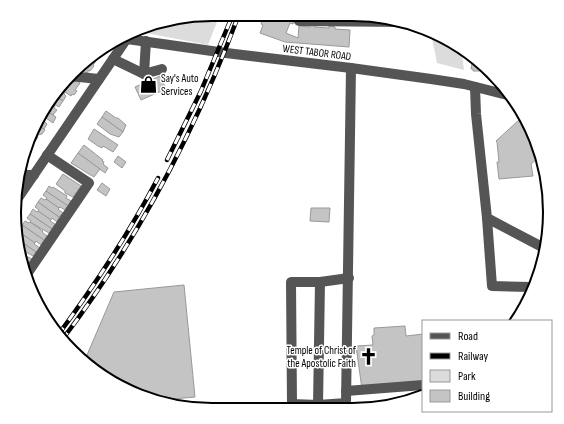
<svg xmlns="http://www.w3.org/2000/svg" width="564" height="424" font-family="'Sofia Sans Condensed',sans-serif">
  <rect width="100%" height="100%" fill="#fff"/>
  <g fill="#dcdcdc">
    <polygon points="212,14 220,14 208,45 146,33 151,25 161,21"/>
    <polygon points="431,33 461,47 464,70 437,63"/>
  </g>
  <g fill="#c4c4c4" stroke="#999">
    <polygon points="264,14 293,14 292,17 295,18 293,24 290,23 286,33 298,38 299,26 310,27 310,25 315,25 315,27 329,28 329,26 335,27 335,29 350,30 349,47 285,42 260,33 263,25 261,24"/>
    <polygon points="100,51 102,52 93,65 94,66 90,71 88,70 88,73 84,72 83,63"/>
    <polygon points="83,63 83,66 81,66 80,72 75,72 75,69"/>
    <polygon points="472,63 478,63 486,71 473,71 473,69 471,69"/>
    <polygon points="160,76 166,89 141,100 135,87"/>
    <polygon points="67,80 75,82 76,80 80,83 75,90 77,91 74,95 72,94 71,96 60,89"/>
    <polygon points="60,89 65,92 64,94 66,96 63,101 55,96"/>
    <polygon points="55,96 63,101 59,107 50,102"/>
    <polygon points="50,102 55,106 54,108 57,110 53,115 45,110"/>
    <polygon points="45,110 56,117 53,123 46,118 45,120 40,117"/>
    <polygon points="106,111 116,118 118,118 126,125 123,132 102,117"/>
    <polygon points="40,117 47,124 44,129 35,123"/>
    <polygon points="102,117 123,132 119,137 110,134 97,124"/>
    <polygon points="519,120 521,123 526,124 539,157 531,164 533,176 499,179 497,162 499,162 497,142 496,141"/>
    <polygon points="35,123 45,130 42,134 38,135 32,131"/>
    <polygon points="94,129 118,145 113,152 103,146 102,148 98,146 88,139"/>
    <polygon points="32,131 38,137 34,143 31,141 27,145"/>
    <polygon points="84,145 103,160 102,161 104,162 103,164 108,168 105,173 78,153"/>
    <polygon points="78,153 100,169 94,177 71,163"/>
    <polygon points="118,156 126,162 122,168 114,162"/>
    <polygon points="63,174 81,186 73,197 65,193 65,191 56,184"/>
    <polygon points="102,183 110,189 106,196 97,190"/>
    <polygon points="49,186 52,188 53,187 67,196 66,198 71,201 68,206 46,191"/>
    <polygon points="46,191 68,206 65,210 60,207 59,208 46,199 47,198 43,195"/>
    <polygon points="41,198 45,200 46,199 59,208 58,209 63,213 59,217 38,202"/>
    <polygon points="38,202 59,217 57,222 52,218 51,220 38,211 39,210 35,207"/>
    <polygon points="311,208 330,208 329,222 310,221"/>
    <polygon points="33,209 37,212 38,211 51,220 50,221 55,224 52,229 30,214"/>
    <polygon points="30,214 52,229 49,233 30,222 31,221 27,218"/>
    <polygon points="25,221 29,223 30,222 43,231 42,232 47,236 44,240 22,225"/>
    <polygon points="22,225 44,240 41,245 36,241 35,243 22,234 23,233 19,230"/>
    <polygon points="17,232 21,235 22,234 35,243 34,244 40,248 36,252 17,239 16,234"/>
    <polygon points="17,239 36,252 33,256 19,248"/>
    <polygon points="19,248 27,254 26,256 32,259 28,264 21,259"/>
    <polygon points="21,259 28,264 25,268 23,266"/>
    <polygon points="184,285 195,397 162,400 113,383 84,362 114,292"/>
    <polygon points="405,326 406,336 423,334 423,382 362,389 356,346 373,345 372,336 374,335 374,328"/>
  </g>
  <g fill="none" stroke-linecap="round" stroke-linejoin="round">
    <g stroke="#555" stroke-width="10">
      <polyline points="299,21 407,22"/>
      <polyline points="120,38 226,53 351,68 431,79 464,84 511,96"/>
      <polyline points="113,59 144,74 162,69"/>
      <polyline points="144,74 146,41"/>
      <polyline points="69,76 99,79"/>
      <polyline points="475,87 476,114 487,218 546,249"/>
      <polyline points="18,175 34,175"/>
      <polyline points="16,201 130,34"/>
      <polyline points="487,218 492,286 531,287"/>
      <polyline points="25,277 89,183 47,155"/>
      <polyline points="320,282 318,405 346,403 351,68"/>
      <polyline points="346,391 423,385"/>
      <polyline points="318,405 292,404 291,282 320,282 349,278"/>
    </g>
    <defs>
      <g id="rail">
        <polyline points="167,160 201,91 233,14"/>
        <path d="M58 335C95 285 129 233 158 178"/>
        <path d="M62 340C137 241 196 130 239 14"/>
      </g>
    </defs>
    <use href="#rail" stroke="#000" stroke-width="4.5"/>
    <use href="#rail" stroke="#fff" stroke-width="3" stroke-dasharray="9" stroke-linecap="butt"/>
  </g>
  <defs>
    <symbol id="shop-bare" viewBox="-9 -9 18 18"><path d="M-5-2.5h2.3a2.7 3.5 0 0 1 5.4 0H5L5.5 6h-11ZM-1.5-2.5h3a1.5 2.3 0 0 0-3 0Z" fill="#000" stroke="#fff" stroke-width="2.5" paint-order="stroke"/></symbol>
    <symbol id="church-bare" viewBox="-9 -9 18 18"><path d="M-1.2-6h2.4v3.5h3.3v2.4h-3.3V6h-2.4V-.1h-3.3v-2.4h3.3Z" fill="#000" stroke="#fff" stroke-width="2.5" paint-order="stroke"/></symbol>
  </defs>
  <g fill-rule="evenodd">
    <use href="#shop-bare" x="136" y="72" width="25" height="25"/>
    <use href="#church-bare" x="356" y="344" width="25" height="25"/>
  </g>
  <g text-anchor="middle" stroke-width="3" stroke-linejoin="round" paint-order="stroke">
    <g font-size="11" fill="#000" stroke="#fff">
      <text transform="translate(317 52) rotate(7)" y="4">WEST TABOR ROAD</text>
    </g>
    <g font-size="11" fill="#000" stroke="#fff" text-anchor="start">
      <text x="161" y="82">Say's Auto<tspan x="161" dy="13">Services</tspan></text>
      <text x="356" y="354" text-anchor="end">Temple of Christ of<tspan x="356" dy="13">the Apostolic Faith</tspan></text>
    </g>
  </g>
  <path d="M0 0H564V424H0ZM212 21H352A191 191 0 0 1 543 212V212A191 191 0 0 1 352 403H212A191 191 0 0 1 21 212V212A191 191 0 0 1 212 21Z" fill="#fff" fill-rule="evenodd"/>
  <path fill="none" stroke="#000" stroke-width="2" d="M212 21H352A191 191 0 0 1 543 212V212A191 191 0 0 1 352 403H212A191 191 0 0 1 21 212V212A191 191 0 0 1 212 21Z"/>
  <rect x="422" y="320" width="130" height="92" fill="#ffffff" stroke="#999999"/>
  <rect x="430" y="333" width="20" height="6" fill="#555555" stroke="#999999"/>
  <text x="458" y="340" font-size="12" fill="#000000">Road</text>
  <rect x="430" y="353" width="20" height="6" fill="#000000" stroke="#999999"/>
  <text x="458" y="360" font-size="12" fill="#000000">Railway</text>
  <rect x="430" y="370" width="20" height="12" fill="#dcdcdc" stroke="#999999"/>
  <text x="458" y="380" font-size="12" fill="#000000">Park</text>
  <rect x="430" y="390" width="20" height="12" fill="#c4c4c4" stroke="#999999"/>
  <text x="458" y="400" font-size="12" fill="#000000">Building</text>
</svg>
